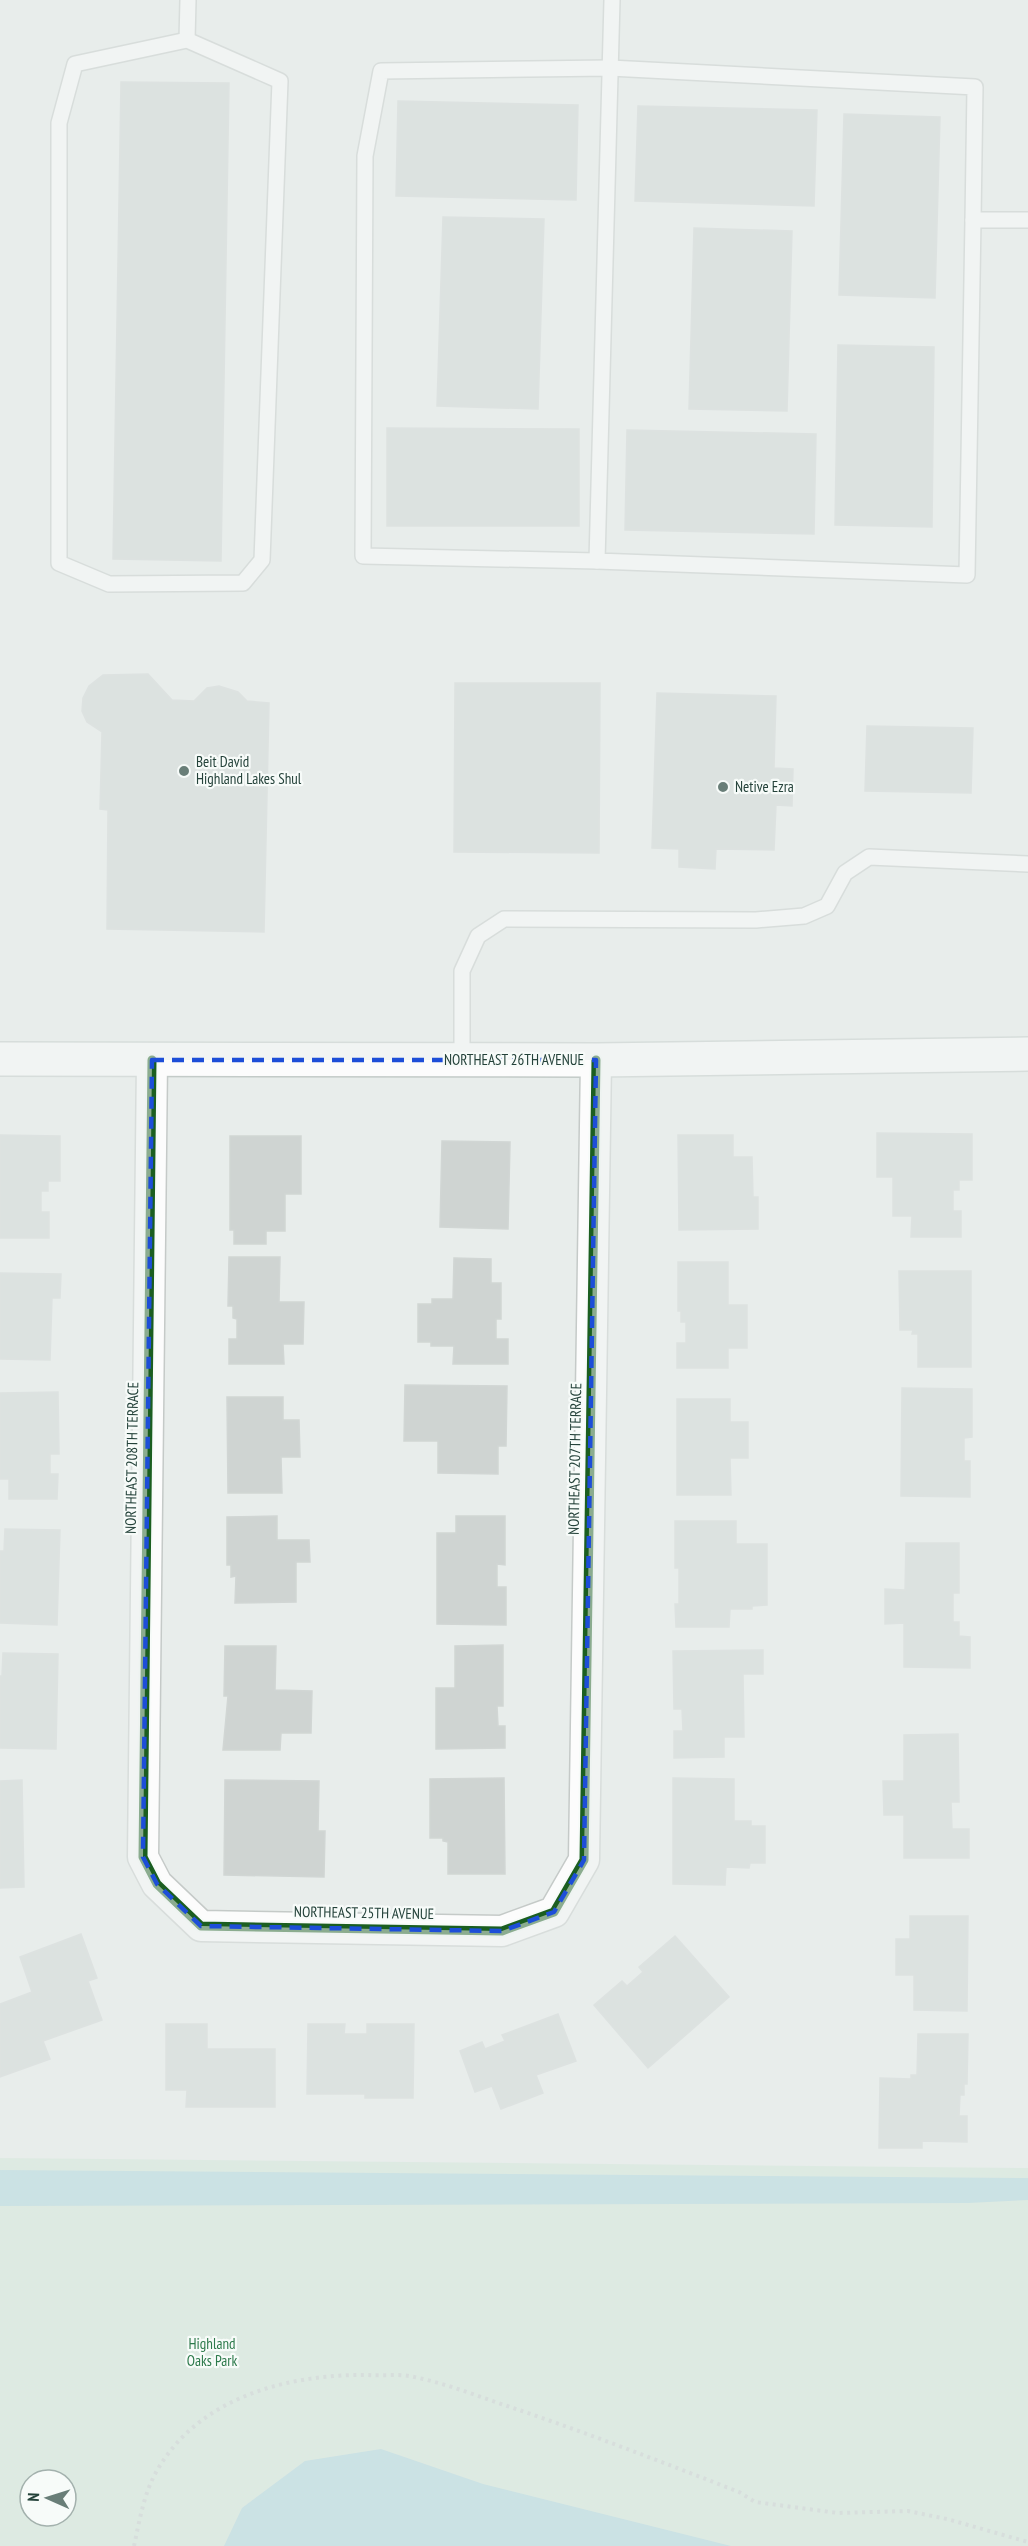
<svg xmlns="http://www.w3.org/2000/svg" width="1028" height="2546" font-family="'PT Sans Narrow',sans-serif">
  <rect width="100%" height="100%" fill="#e8edeb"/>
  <path fill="#d1e6d8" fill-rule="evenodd" d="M0 2158 1028 2168V2546H0ZM30 2480H66V2516H30Z"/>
  <g fill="#a9d4db">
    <polygon points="0,2170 1028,2178 1028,2200 968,2203 0,2206"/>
    <polygon points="381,2449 483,2484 731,2546 224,2546 242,2508 305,2461"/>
  </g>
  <g fill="#cfd4d2" stroke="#d1d6d4" stroke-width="1.5">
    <polygon points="121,82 229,83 221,561 113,559"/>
    <polygon points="398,101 578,105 576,200 396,196"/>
    <polygon points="638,106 817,110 814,206 635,201"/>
    <polygon points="844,114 940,117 935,298 839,295"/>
    <polygon points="443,217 544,219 538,409 437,406"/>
    <polygon points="694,228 792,231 787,411 689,409"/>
    <polygon points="838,345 934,347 932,527 835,525"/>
    <polygon points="387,428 579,429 579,526 387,526"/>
    <polygon points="627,430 816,434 814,534 625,530"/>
    <polygon points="148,674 172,700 194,701 207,688 219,686 238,692 247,701 269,703 264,932 107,929 108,810 100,809 102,732 87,722 82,711 83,698 89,686 103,675"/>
    <polygon points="455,683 600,683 599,853 454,852"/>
    <polygon points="657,693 776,696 774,768 793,769 792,806 776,805 774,850 716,849 715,869 679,867 679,849 652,848"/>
    <polygon points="867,726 973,728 971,793 865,791"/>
    <polygon points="877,1133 972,1134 972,1180 959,1180 959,1190 953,1190 953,1211 961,1211 961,1237 911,1237 912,1216 893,1216 893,1177 877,1177"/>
    <polygon points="0,1135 60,1136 60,1181 48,1181 48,1191 41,1191 41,1212 49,1212 49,1238 0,1238"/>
    <polygon points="678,1135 733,1135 733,1157 752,1157 753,1197 758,1197 758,1229 679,1230"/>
    <polygon points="230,1136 301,1136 301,1194 285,1194 285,1231 266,1231 266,1244 234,1244 234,1230 230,1230"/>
    <polygon points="442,1141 510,1142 508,1229 440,1227"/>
    <polygon points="229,1257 280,1257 279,1302 304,1302 303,1344 283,1344 284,1364 229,1364 229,1339 237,1339 237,1319 233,1318 233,1306 228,1306"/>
    <polygon points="454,1258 491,1259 491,1283 501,1283 501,1319 496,1319 496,1339 508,1339 508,1364 453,1364 454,1346 431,1346 431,1342 418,1342 418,1304 432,1304 432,1299 453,1299"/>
    <polygon points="678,1262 728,1262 728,1305 747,1305 747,1348 728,1348 728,1368 677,1368 677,1343 686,1343 686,1322 681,1322 681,1311 678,1311"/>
    <polygon points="899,1271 971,1271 971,1367 918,1367 918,1334 912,1334 913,1330 900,1330"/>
    <polygon points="0,1273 61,1274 60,1298 52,1298 50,1360 0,1359"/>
    <polygon points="405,1385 507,1386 506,1446 498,1446 498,1474 438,1473 438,1441 404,1441"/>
    <polygon points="902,1388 972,1389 972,1437 964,1438 964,1461 970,1461 970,1497 901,1496"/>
    <polygon points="58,1392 59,1454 50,1454 50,1474 58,1474 57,1499 9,1499 9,1479 0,1479 0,1393"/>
    <polygon points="227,1397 283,1397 283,1420 299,1420 300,1457 281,1457 282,1493 228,1493"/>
    <polygon points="677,1399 730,1399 730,1422 748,1422 748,1458 730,1458 731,1495 677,1495"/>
    <polygon points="277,1516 277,1540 309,1540 310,1562 296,1562 296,1602 235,1603 236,1576 231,1577 231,1565 227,1565 227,1517"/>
    <polygon points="456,1516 505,1516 505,1565 497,1564 497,1587 506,1587 506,1625 437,1624 437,1533 456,1533"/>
    <polygon points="675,1521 736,1521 736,1544 767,1544 767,1605 752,1606 752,1609 730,1609 729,1627 676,1627 675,1604 679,1604 679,1568 675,1568"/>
    <polygon points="5,1529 60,1530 57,1625 0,1623 0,1551 4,1551"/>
    <polygon points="906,1543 959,1543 959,1593 953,1593 953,1622 959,1622 959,1636 970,1637 970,1668 904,1667 904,1623 885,1624 885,1589 905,1590"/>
    <polygon points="503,1645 503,1706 497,1706 498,1726 505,1726 505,1748 436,1749 436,1688 455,1688 455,1646"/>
    <polygon points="225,1646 276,1646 275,1690 312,1691 311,1733 281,1733 280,1750 223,1750 228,1696 224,1696"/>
    <polygon points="763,1650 763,1674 743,1674 744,1737 724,1737 724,1757 674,1758 674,1731 683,1731 682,1709 674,1709 673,1651"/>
    <polygon points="3,1653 58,1654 56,1749 0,1748 0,1676 2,1676"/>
    <polygon points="958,1734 959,1802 951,1802 952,1829 969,1829 969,1858 904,1858 904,1815 884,1815 883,1781 904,1781 904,1735"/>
    <polygon points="504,1778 505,1874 448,1874 448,1842 443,1841 443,1838 430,1838 430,1779"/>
    <polygon points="673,1778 734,1779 734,1821 751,1821 751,1826 765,1826 765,1863 750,1863 749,1868 726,1867 725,1885 673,1884"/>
    <polygon points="22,1780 24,1887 0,1888 0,1781"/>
    <polygon points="225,1780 319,1781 318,1831 325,1831 324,1877 224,1875"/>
    <polygon points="910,1916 968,1916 967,2011 914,2010 914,1975 896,1975 896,1939 910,1939"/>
    <polygon points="81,1934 97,1978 88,1981 102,2020 43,2041 50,2059 0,2077 0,2004 32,1992 20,1957"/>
    <polygon points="675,1936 729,1997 648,2068 594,2005 622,1981 627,1986 643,1972 639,1967"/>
    <polygon points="558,2014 576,2061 536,2075 543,2093 501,2109 492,2086 475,2092 460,2051 482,2042 485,2049 505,2041 502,2035"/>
    <polygon points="166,2024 207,2024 207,2049 275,2049 275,2107 186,2107 187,2090 166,2090"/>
    <polygon points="308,2024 345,2024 344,2034 367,2034 367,2024 414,2024 413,2098 365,2098 365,2094 307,2094"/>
    <polygon points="918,2034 968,2034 967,2084 964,2084 964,2095 960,2095 959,2116 967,2116 967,2142 922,2141 922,2148 879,2148 880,2078 911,2079 911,2075 917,2075"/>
  </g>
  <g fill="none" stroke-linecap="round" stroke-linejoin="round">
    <defs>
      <g id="lane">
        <polyline points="612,0 597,561 967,575 973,220 1028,220"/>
        <polygon points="187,40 280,81 262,560 243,583 109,584 59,563 59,123 75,64"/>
        <polyline points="187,40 188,0"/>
        <polyline points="597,561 363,556 365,156 381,71 610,68 975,87 973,220"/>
        <polyline points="462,1060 462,971 478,936 504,919 756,920 804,916 827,906 845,873 869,857 1028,864"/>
      </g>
      <polyline id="street" points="152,1060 143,1857 157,1884 201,1926 502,1931 554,1912 584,1860 596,1060"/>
      <polyline id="secondary" points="0,1059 596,1060 1028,1054"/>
    </defs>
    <use href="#lane" stroke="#c5cac8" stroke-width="18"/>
    <use href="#street" stroke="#c5cac8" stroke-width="33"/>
    <use href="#secondary" stroke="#c3cbc8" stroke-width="36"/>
    <path stroke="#c3ccca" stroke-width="4" stroke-dasharray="3 4.5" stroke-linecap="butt" d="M134 2546C139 2523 143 2498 154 2476 195 2398 286 2374 368 2375 381 2376 396 2374 409 2376 447 2383 485 2399 522 2411 595 2436 667 2464 739 2492L755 2502 838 2513 908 2511 947 2519 1028 2542"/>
    <use href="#lane" stroke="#fcfcfc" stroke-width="15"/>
    <use href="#street" stroke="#fcfcfc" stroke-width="30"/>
    <use href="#secondary" stroke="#fcfcfc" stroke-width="33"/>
    <defs>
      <polyline id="cycleway" points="152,1060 143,1857 157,1884 201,1926 502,1931 554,1912 584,1860 596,1060"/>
    </defs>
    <use href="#cycleway" stroke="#f7fbf9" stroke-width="13"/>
    <use href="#cycleway" stroke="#1b5e20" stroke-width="9"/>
  </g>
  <path d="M0 0H1028V2546H0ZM152 1060H596L584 1860 554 1912 502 1931 201 1926 157 1884 143 1857Z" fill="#e8edeb" fill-opacity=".55" fill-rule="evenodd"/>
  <path fill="none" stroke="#1d4ed8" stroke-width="4.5" stroke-dasharray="12 8" stroke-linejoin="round" d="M152 1060H596L584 1860 554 1912 502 1931 201 1926 157 1884 143 1857Z"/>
  <g fill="#697e78" stroke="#f7fbf9" stroke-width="2">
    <circle cx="184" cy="771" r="6"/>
    <circle cx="723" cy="787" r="6"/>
  </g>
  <g text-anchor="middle" stroke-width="4.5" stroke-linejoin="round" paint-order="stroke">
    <g font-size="15" fill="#24423a" stroke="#f7fbf9" text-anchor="start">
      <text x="196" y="767">Beit David<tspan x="196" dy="17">Highland Lakes Shul</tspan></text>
      <text x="735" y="792">Netive Ezra</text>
    </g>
    <g font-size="15" fill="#24423a" stroke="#f7fbf9">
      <text x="514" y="1065">NORTHEAST 26TH AVENUE</text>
      <text transform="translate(132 1458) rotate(-89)" y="5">NORTHEAST 208TH TERRACE</text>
      <text transform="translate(575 1459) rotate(-89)" y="5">NORTHEAST 207TH TERRACE</text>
      <text transform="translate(364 1913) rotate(1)" y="5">NORTHEAST 25TH AVENUE</text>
    </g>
    <g font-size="15" fill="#2d7a4b" stroke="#f7fbf9">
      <text x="212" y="2349">Highland<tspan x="212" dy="17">Oaks Park</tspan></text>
    </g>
  </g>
  <g transform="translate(48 2498) rotate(273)"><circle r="28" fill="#f7fbf9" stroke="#a3b1ad" stroke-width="1.5"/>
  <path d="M0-4.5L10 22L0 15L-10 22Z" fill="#697e78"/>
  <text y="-9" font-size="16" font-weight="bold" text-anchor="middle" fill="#24423a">N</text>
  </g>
</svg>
